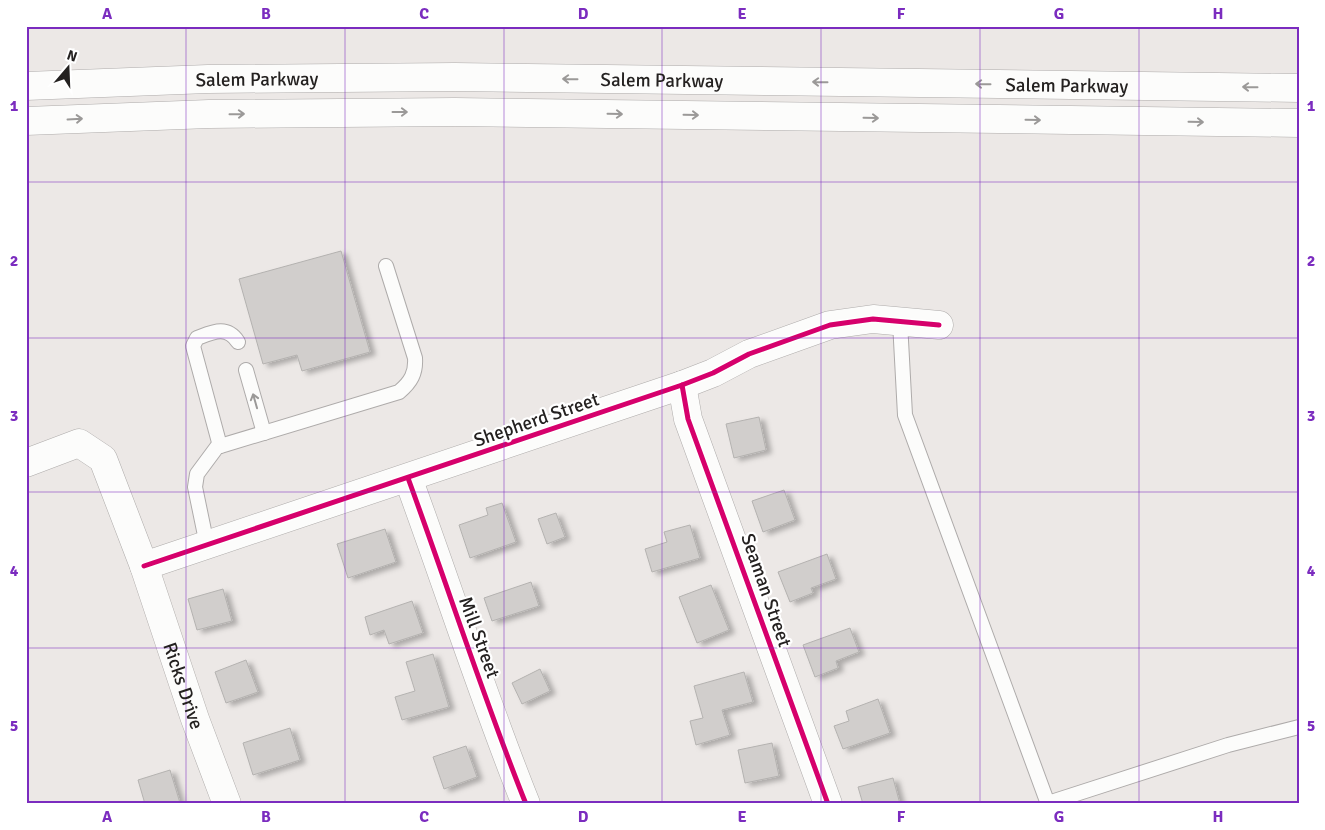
<svg xmlns="http://www.w3.org/2000/svg" width="1325" height="830" font-family="Signika,sans-serif">
  <defs>
    <filter id="shadow"><feDropShadow dx="5.5" dy="3" stdDeviation="2.5" flood-color="#0004"/></filter>
  </defs>
  <rect width="100%" height="100%" fill="#ece8e6"/>
  <g fill="#d1cecc" stroke="#b4b2b0" filter="url(#shadow)">
    <polygon points="341,251 370,352 302,371 297,355 263,364 239,279"/>
    <polygon points="759,417 766,450 734,458 726,424"/>
    <polygon points="784,490 795,520 763,532 752,501"/>
    <polygon points="502,503 516,542 470,558 459,525 488,515 486,508"/>
    <polygon points="556,513 565,537 547,544 538,519"/>
    <polygon points="690,525 700,558 652,572 645,549 667,542 664,532"/>
    <polygon points="385,529 396,562 348,578 337,544"/>
    <polygon points="827,554 836,579 811,588 813,593 790,602 778,572"/>
    <polygon points="531,582 539,606 492,621 484,598"/>
    <polygon points="711,585 729,630 697,643 679,597"/>
    <polygon points="223,589 232,621 197,630 188,599"/>
    <polygon points="412,601 423,633 389,644 384,630 370,635 365,617"/>
    <polygon points="850,628 859,652 836,661 838,668 815,677 803,645"/>
    <polygon points="433,654 449,707 402,720 395,697 415,691 406,662"/>
    <polygon points="246,660 258,692 226,703 215,672"/>
    <polygon points="540,669 550,691 522,704 512,683"/>
    <polygon points="744,672 753,702 722,710 730,735 696,745 690,721 703,718 694,686"/>
    <polygon points="878,699 890,733 843,749 834,726 849,721 846,711"/>
    <polygon points="290,728 300,760 253,775 243,743"/>
    <polygon points="772,743 779,776 745,783 738,750"/>
    <polygon points="466,746 477,777 444,789 433,757"/>
    <polygon points="170,770 180,803 145,804 138,780"/>
    <polygon points="893,778 900,804 863,804 858,787"/>
  </g>
  <g fill="none" stroke-linecap="round" stroke-linejoin="round">
    <defs>
      <g id="lane">
        <polyline points="900,322 905,415 1048,804"/>
        <polyline points="246,370 264,433"/>
        <path d="M220 446 193 346 197 338C213 332 227 325 238 342"/>
        <path d="M207 545 195 487 197 474 217 447 399 392C411 382 416 373 415 358L386 266"/>
        <polyline points="1048,803 1228,745 1299,727"/>
      </g>
      <g id="street">
        <polyline points="682,385 688,419 828,804"/>
        <path id="s1" d="M26 463 79 443 103 459 144 566 195 719 227 804"/>
        <path d="M408 478C448 587 483 697 526 804"/>
        <polyline points="144,566 682,385 713,373 749,354 830,325 873,319 939,325"/>
      </g>
      <g id="highway">
        <path id="s2" d="M26 86 208 79 455 77 1299 88"/>
        <polyline points="26,121 209,114 455,112 1299,123"/>
      </g>
    </defs>
    <use href="#lane" stroke="#aeabaa" stroke-width="16"/>
    <use href="#street" stroke="#aeabaa" stroke-width="29"/>
    <use href="#highway" stroke="#aeabaa" stroke-width="29"/>
    <use href="#lane" stroke="#fcfcfb" stroke-width="14"/>
    <use href="#street" stroke="#fcfcfb" stroke-width="28"/>
    <use href="#highway" stroke="#fcfcfb" stroke-width="28"/>
    <defs>
      <g id="cycleway">
        <polyline points="682,385 688,419 828,804"/>
        <path d="M408 478C448 587 483 697 526 804"/>
        <polyline points="144,566 682,385 713,373 749,354 830,325 873,319 939,325"/>
      </g>
    </defs>
    <use href="#cycleway" stroke="#fff" stroke-width="8"/>
    <use href="#cycleway" stroke="#d6006c" stroke-width="5"/>
  </g>
  <defs><path id="oneway-shaft" d="M-6 0H5M1.5-3L5.5 0L1.5 3" fill="none" stroke-width="1.6" stroke-linecap="round" stroke-linejoin="round" transform="scale(1.25)"/></defs>
  <g stroke="#9b9998">
    <use href="#oneway-shaft" transform="translate(570 79) rotate(-179)"/>
    <use href="#oneway-shaft" transform="translate(820 82) rotate(-179)"/>
    <use href="#oneway-shaft" transform="translate(983 84) rotate(-179)"/>
    <use href="#oneway-shaft" transform="translate(1250 87) rotate(-179)"/>
    <use href="#oneway-shaft" transform="translate(400 112)"/>
    <use href="#oneway-shaft" transform="translate(237 114) rotate(-1)"/>
    <use href="#oneway-shaft" transform="translate(615 114) rotate(1)"/>
    <use href="#oneway-shaft" transform="translate(691 115) rotate(1)"/>
    <use href="#oneway-shaft" transform="translate(871 118) rotate(1)"/>
    <use href="#oneway-shaft" transform="translate(75 119) rotate(-3)"/>
    <use href="#oneway-shaft" transform="translate(1033 120) rotate(1)"/>
    <use href="#oneway-shaft" transform="translate(1196 122) rotate(1)"/>
    <use href="#oneway-shaft" transform="translate(255 401) rotate(-106)"/>
  </g>
  <path fill="none" stroke="#7b2cbf" stroke-width="1" stroke-opacity="0.55" d="M186 26V804M345 26V804M504 26V804M662 26V804M821 26V804M980 26V804M1139 26V804M26 182H1299M26 338H1299M26 492H1299M26 648H1299"/>
  <g text-anchor="middle" stroke-width="4.5" stroke-linejoin="round" paint-order="stroke">
    <g font-size="19" fill="#242120" stroke="#fff">
      <text dy="7" stroke="none"><textPath href="#s2" startOffset="231">Salem Parkway</textPath></text>
      <text dy="7" stroke="none"><textPath href="#s2" startOffset="636">Salem Parkway</textPath></text>
      <text dy="7" stroke="none"><textPath href="#s2" startOffset="1041">Salem Parkway</textPath></text>
      <text transform="translate(536 419) rotate(-19)" y="7">Shepherd Street</text>
      <text transform="translate(767 590) rotate(71)" y="7">Seaman Street</text>
      <text transform="translate(480 637) rotate(70)" y="7">Mill Street</text>
      <text dy="7" stroke="none"><textPath href="#s1" startOffset="326">Ricks Drive</textPath></text>
    </g>
  </g>
  <rect width="1325" height="830" fill="none" stroke="#ffffff" stroke-width="55"/>
  <g transform="translate(68 68) rotate(19)" stroke="#ffffff" stroke-width="4" paint-order="stroke">
  <path d="M0-4L9 19L0 12L-9 19Z" fill="#242120"/>
  <text y="-8" font-size="14" font-weight="bold" text-anchor="middle" fill="#242120">N</text>
  </g>
  <rect x="28" y="28" width="1270" height="774" fill="none" stroke="#7b2cbf" stroke-width="2"/>
  <g font-size="16" text-anchor="middle" font-weight="bold" fill="#7b2cbf">
    <text x="107" y="19">A</text>
    <text x="266" y="19">B</text>
    <text x="424" y="19">C</text>
    <text x="583" y="19">D</text>
    <text x="742" y="19">E</text>
    <text x="901" y="19">F</text>
    <text x="1059" y="19">G</text>
    <text x="1218" y="19">H</text>
    <text x="14" y="111">1</text>
    <text x="1311" y="111">1</text>
    <text x="14" y="266">2</text>
    <text x="1311" y="266">2</text>
    <text x="14" y="421">3</text>
    <text x="1311" y="421">3</text>
    <text x="14" y="576">4</text>
    <text x="1311" y="576">4</text>
    <text x="14" y="731">5</text>
    <text x="1311" y="731">5</text>
    <text x="107" y="822">A</text>
    <text x="266" y="822">B</text>
    <text x="424" y="822">C</text>
    <text x="583" y="822">D</text>
    <text x="742" y="822">E</text>
    <text x="901" y="822">F</text>
    <text x="1059" y="822">G</text>
    <text x="1218" y="822">H</text>
  </g>
</svg>
